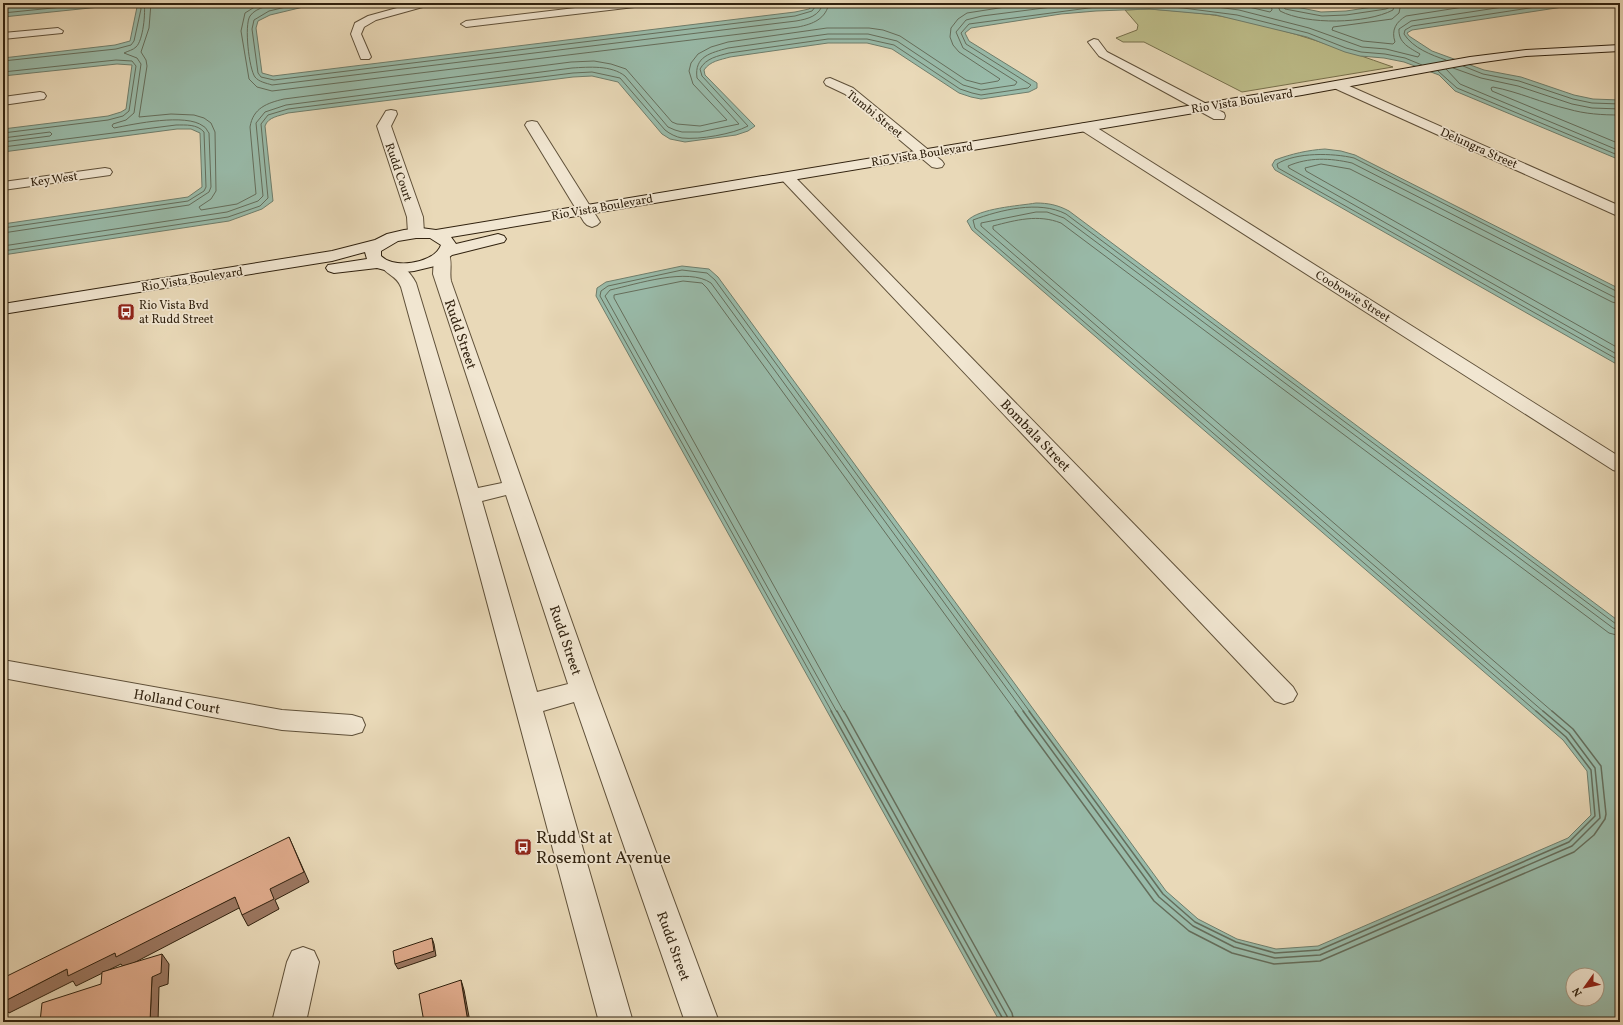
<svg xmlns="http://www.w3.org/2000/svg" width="1623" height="1025" font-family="Vollkorn,serif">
  <rect width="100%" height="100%" fill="#e9d9b8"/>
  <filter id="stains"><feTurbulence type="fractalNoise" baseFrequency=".005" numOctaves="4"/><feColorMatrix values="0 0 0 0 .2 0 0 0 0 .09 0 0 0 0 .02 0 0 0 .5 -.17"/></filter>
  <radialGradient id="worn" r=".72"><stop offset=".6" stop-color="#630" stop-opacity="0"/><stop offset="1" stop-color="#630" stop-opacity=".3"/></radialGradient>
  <path fill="#bdbd8a" stroke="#77704c" d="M1149 9C1178 11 1208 13 1236 19 1290 30 1341 49 1393 67L1242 92 1144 42H1123L1116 38 1137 30 1138 25 1125 10Z"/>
  <g fill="#9ba" stroke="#6f7e6c" fill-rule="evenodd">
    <path d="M3 3H320L270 15 258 21 256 28 262 73 273 76 795 12 809 9 816 3H1277L1321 12 1346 11 1399 3H1589L1412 30 1407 33 1409 36 1432 51 1484 70 1521 77 1574 95 1593 99 1620 100V160L1455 91 1439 75 1404 62 1384 58 1360 56 1345 52 1307 37 1216 15 1149 9 1096 11 1061 14 971 28 965 33 969 41 1037 83V88L1029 92 981 99 971 97 959 93 892 49 867 43H828L730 57C720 60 710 61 704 70L705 75 755 126 748 131 736 135 685 142 670 139 662 134 618 82 592 76 573 77 288 113C279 116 268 117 265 126L273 201 262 209 229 221 3 255V224L188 197 202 187 200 133 191 129H177L3 152V129L108 116 121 112 126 109 132 65 117 64 3 76V58L115 45 130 41 137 7 119 5 3 17Z"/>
    <path d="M1325 149 1341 151 1355 155 1620 289V366L1275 170 1272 165 1275 160C1291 154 1308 150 1325 149Z"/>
    <path d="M1036 203C1048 203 1058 205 1069 211L1620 622V1022H1000L596 296 597 288 606 282 682 266 709 269 718 277 1166 891 1198 919 1237 939 1276 949 1318 946 1568 838 1591 815 1587 771 1563 740 972 230 967 221C979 208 1018 206 1036 203ZM1573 975H1597V999H1573Z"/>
  </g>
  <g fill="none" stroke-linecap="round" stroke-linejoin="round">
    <g stroke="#656e5c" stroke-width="1">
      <path d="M151 3 149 28 141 52 146 60 147 66 139 117 171 114 194 115 204 118 211 123 215 132 216 191 211 199 199 207 201 210 237 204 256 194 250 127C253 108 267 103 284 99L571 62 594 61 611 64 626 69 672 122 677 124 700 126 727 120 693 84 689 71 691 63 698 54 711 47 728 42 827 28H869L883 30 900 36 966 80 981 84 998 81 1000 79 959 52 953 45 950 37 951 28 958 19 967 13 1031 3"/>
      <path d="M261 3 245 13 241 31 249 79 257 87 272 91 798 27C813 24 826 19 829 3"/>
      <path d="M282 3C272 5 256 7 250 16 244 25 249 69 255 77 259 82 266 83 272 85L796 21C808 19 820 16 823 3"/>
      <polyline points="303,3 269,11 254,20 252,29 258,73 261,77 274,80 795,16 812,11 818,3"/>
      <path d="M1187 3 1239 10 1309 28 1362 47 1386 49 1418 57 1420 54C1410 48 1398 43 1399 29L1411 21 1529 3"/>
      <polyline points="1232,3 1270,12 1272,10 1271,3"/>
      <path d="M1277 3 1280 11C1307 25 1366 24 1393 10L1395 3"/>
      <polyline points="1282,3 1285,9 1322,16 1346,15 1386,9 1390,7 1390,3"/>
      <path d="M1401 3 1399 13 1392 19 1333 27 1332 30 1363 41 1393 44 1395 42C1391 30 1396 22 1406 16L1489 3"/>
      <polyline points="3,8 51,3"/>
      <polyline points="3,13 102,3"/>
      <path d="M1446 60C1431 55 1413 48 1404 34L1405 30 1412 26 1562 3"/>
      <polyline points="3,61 116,49 131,45 134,41 141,9 140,5 136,3"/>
      <polyline points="1463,66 1483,74 1519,81 1573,99 1592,103 1620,104"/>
      <polyline points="1453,68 1481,78 1518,86 1572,104 1592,108 1620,109"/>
      <polyline points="1446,69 1460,84 1620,151"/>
      <polyline points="1438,71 1457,88 1620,156"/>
      <polyline points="3,72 116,60 132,61 136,66 129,111 123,116 108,120 3,133"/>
      <path d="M1620 115C1602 115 1585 114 1568 109 1542 103 1519 92 1493 87L1491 88 1492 91 1620 144"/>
      <polyline points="3,138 50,132 52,134 50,136 3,142"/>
      <path d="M3 147 176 125C186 125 197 124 204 132L206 187 204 191 188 201 3 228"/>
      <path d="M3 233 189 205 209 192 211 187 209 133C207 131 206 127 203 126 186 113 134 124 114 128L112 126 113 124 126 120 134 113 141 64 137 58 124 53C128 51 133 50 136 47 143 41 146 12 144 3"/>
      <path d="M3 246 227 212 258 201 263 196 256 123 265 112 286 105 572 68C589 67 611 65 625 76L668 127 675 130 682 132H700L739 124 697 78C694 56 711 53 728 48L828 34H868L897 41 963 85 981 90 1015 85 1017 82 963 48 956 32 966 20 982 16 1083 3"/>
      <path d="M3 251 228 217 260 206 268 198 261 124 268 115 288 109 573 73 592 72 620 78 665 130C670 134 676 137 682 138 699 140 733 134 748 126L702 76 700 69C706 58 718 56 729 53L828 39H867L894 45 960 89 972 93 981 95 1028 88 1031 85 966 44 961 33 969 24 1096 7 1149 5 1183 8 1237 15 1308 33 1346 48 1361 52 1385 54 1405 58 1422 65"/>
      <path d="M1620 293 1354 158C1333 153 1296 152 1277 164L1278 168 1620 361"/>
      <path d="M1620 298 1614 297 1352 163C1330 158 1309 157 1288 166L1289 168 1620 356"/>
      <polyline points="1620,304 1612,302 1350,169 1321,164 1305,168 1306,171 1620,349"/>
      <polyline points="832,712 600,296 601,291 608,286 682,270 707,273 715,280 1030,712"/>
      <path d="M837 712 605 296 610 290C637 284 688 267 711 283L1024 712"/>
      <polyline points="844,712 614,298 614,295 683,281 702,283 707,288 1016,712"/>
      <path d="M1537 712 975 228 973 220C1000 210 1039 200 1066 214L1616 624 1620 625"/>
      <polyline points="1544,712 981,226 981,223 1036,212 1047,212 1064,218 1613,628 1620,630"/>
      <path d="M1553 712 993 229V226C1016 220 1038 214 1061 223L1609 633 1620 636"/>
    </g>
    <g stroke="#656e5c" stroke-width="1.5">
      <polyline points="831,711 1003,1019 1003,1022"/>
      <polyline points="837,711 1007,1016 1008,1022"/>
      <polyline points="844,711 1012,1013 1014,1022"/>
      <polyline points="1015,711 1154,901 1189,931 1232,953 1274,964 1320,961 1574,852 1594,835 1605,819 1606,814 1601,766 1573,729 1552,711"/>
      <polyline points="1023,711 1159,897 1193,926 1234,947 1275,958 1320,955 1572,846 1600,818 1595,768 1569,733 1543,711"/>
      <polyline points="1029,711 1163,894 1195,922 1236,942 1275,953 1319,950 1569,842 1595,816 1591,770 1566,737 1536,711"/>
    </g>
    <defs>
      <g id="street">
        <polygon points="415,3 431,3 430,5 376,20 364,27 361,34 371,57 369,59 361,59 351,34 355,23 368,16"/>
        <polygon points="617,3 648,3 643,6 466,27 461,24 466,21"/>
        <polygon points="58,28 63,31 62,33 3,39 3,33"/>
        <polygon points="1094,39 1098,40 1107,52 1224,113 1225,116 1224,119 1214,119 1099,56 1088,42"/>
        <polygon points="830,78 853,88 942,161 944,164 942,167 937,168 932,167 845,94 826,85 824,82 826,79"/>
        <polygon points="1338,81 1620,206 1620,217 1334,88 1332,85 1334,82"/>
        <polygon points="40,92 44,93 46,96 44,99 3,105 3,97"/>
        <polygon points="391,110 396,111 397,114 391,126 423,217 424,233 421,236 416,238 411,236 408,233 407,217 377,126 386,111"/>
        <polygon points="532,121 537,122 539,125 600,222 597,225 592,227 587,225 584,222 525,125 527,122"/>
        <polygon points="1086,123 1091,124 1620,457 1620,472 1613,470 1081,130 1079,127 1081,124"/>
        <polygon points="105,168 110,169 112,172 110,175 3,190 3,182"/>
        <polygon points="787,173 792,174 1293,687 1297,694 1293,701 1284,704 1275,701 782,180 780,177 782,174"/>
        <path d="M442 251 448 253C453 260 449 272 451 281L596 690 719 1022H685L574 702 543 711 633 1022H599L459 497 401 287C396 275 388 276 382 267L384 264C399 260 410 271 416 283L478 488 502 483 433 274 434 256 436 253ZM506 495 568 684 537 692 482 501Z"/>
        <polygon points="3,660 282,710 352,715 362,718 365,725 362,732 352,735 282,730 3,678"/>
        <polygon points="303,947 314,951 319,962 306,1022 272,1022 287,962 292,951"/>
      </g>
      <path id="secondary" d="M1620 45V51L1526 56 1470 64 1302 95 451 237 456 244 498 234 504 236 506 239 504 242 452 255 439 265 414 271 396 273 377 268 334 273 328 271 326 268 328 265 367 259 365 252 332 261 3 314V304L332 251 375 240 387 234 404 230 421 228 436 230 1302 87 1470 57 1526 50ZM416 238H430L441 245C435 261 407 266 392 262 388 261 384 259 381 256V251L398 241Z"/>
    </defs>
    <use href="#street" stroke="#5f5039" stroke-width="2"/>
    <use href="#secondary" stroke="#31220f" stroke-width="2"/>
    <use href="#street" fill="#f1e6d1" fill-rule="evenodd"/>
    <use href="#secondary" fill="#f1e6d1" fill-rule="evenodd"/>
  </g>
  <g fill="#9c7862" stroke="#31220f">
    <polygon points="289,837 309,882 275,900 279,909 248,926 242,915 270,889"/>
    <polygon points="235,897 241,907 124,968 121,964 76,986 73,981 9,1013 3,1006 3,1002 67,969 115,953"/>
    <polygon points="432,938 434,944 436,956 398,969 395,964"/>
    <polygon points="162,954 169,964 168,984 159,987 158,1022 150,1022 152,977"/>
    <polygon points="461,980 464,990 470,1022 468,1022"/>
  </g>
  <g fill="#dfab8c" stroke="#31220f">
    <polygon points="289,837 304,872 270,889 274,899 242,915 235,897 116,957 115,953 68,976 67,969 3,1002 3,978"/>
    <polygon points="432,938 434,951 395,964 393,951"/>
    <polygon points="162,954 161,973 152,977 150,1022 40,1022 42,1003 101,984 102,972"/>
    <polygon points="461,980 468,1022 424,1022 419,994"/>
  </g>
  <defs>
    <symbol id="bus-square" viewBox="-11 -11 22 22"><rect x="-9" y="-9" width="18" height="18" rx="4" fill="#8f2418" stroke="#f1e6d1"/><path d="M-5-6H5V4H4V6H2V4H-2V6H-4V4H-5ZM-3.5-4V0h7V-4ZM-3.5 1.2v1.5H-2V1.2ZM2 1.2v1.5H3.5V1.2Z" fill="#fff"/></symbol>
  </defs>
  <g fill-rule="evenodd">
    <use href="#bus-square" x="116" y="302" width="20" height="20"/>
    <use href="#bus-square" x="513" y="837" width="20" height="20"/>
  </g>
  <g text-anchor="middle" stroke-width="3.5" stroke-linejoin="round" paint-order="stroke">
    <g font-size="12" fill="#31220f" stroke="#f1e6d1">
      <text transform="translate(1242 101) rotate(-9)" y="4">Rio Vista Boulevard</text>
      <text transform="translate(875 114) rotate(39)" y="4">Tumbi Street</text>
      <text transform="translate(1479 148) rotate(24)" y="4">Delungra Street</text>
      <text transform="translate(922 154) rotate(-9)" y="4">Rio Vista Boulevard</text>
      <text transform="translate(399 172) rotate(71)" y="4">Rudd Court</text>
      <text transform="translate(54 179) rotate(-8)" y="4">Key West</text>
      <text transform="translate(602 207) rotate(-10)" y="4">Rio Vista Boulevard</text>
      <text transform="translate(192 279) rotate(-9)" y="4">Rio Vista Boulevard</text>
      <text transform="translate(1353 296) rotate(32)" y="4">Coobowie Street</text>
    </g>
    <g font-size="12" fill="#31220f" stroke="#f1e6d1" text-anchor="start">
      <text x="139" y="309">Rio Vista Bvd<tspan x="139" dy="14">at Rudd Street</tspan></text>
    </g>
    <g font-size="14" fill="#31220f" stroke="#f1e6d1">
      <text transform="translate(461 334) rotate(71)" y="5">Rudd Street</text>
      <text transform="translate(1036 435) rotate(46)" y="5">Bombala Street</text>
      <text transform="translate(566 640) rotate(71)" y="5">Rudd Street</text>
      <text transform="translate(177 701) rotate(10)" y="5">Holland Court</text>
      <text transform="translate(674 946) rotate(70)" y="5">Rudd Street</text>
    </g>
    <g font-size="17" fill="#31220f" stroke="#f1e6d1" text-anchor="start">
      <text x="536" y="843">Rudd St at<tspan x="536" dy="20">Rosemont Avenue</tspan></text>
    </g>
  </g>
  <rect width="1623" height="1025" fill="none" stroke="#e9d9b8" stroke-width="16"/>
  <rect x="4" y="4" width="1615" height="1017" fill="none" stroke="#31220f" stroke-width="2"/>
  <rect x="8" y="8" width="1607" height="1009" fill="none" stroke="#31220f"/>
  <g transform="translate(1585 987) rotate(237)"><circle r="19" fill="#f1e6d1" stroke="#a49883"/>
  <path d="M0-3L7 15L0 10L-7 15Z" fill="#8f2418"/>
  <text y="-6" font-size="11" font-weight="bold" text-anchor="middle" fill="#31220f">N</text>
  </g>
  <rect width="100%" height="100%" filter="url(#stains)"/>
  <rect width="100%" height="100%" fill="url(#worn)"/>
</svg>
